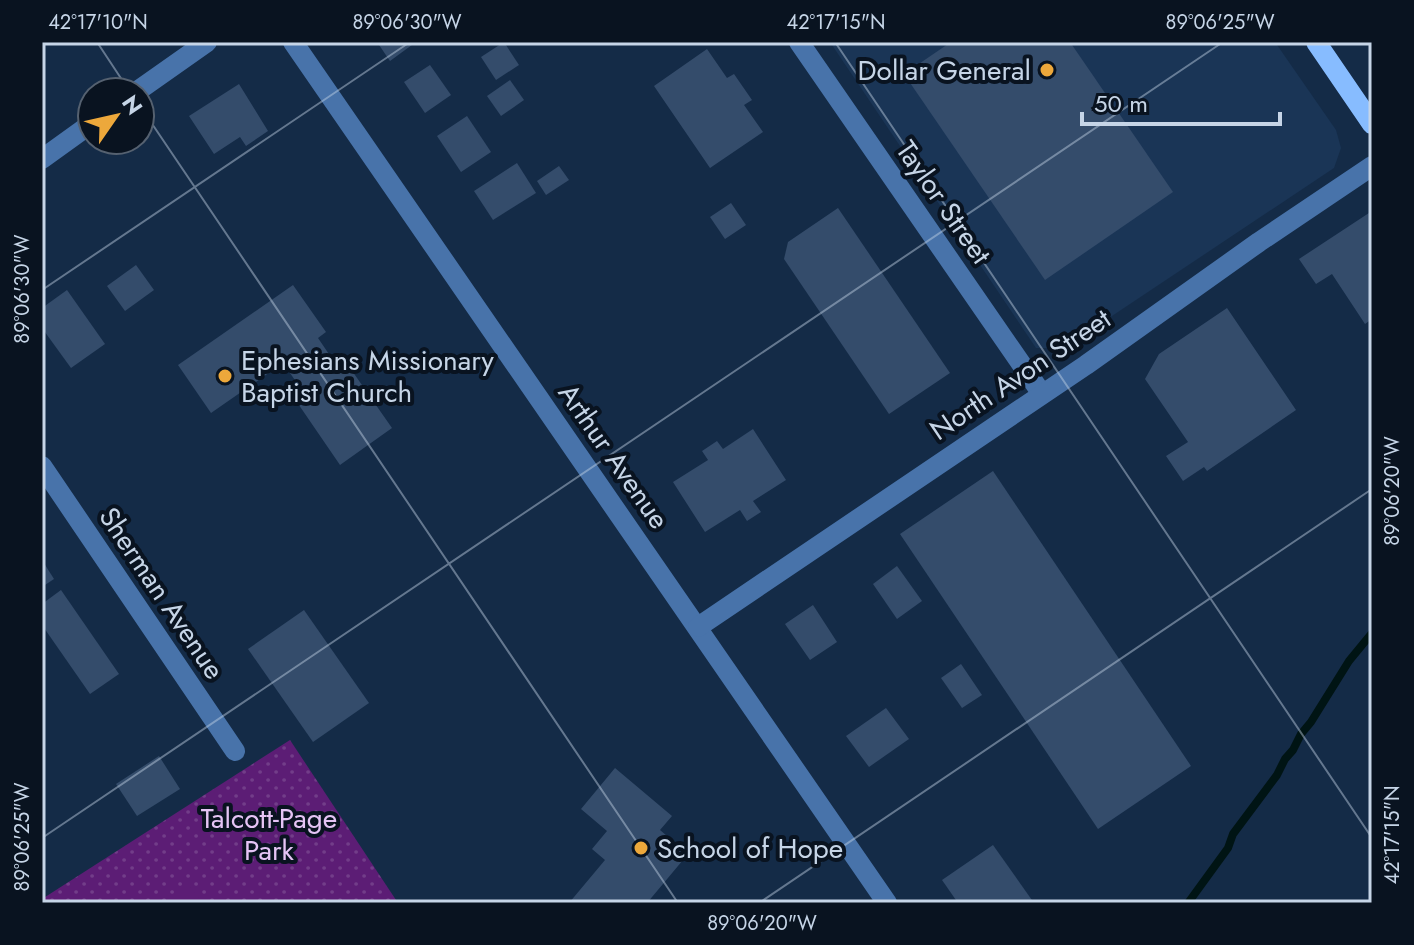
<svg xmlns="http://www.w3.org/2000/svg" width="1414" height="945" font-family="Jost,sans-serif">
  <defs>
    <pattern id="grass-dots" width="8" height="8" patternUnits="userSpaceOnUse" patternTransform="scale(2)"><rect width="8" height="8" fill="#5c1d75"/><path d="M2 2h.1M6 6h.1" fill="none" stroke="#723d89" stroke-width="1.8" stroke-linecap="round"/></pattern>
  </defs>
  <rect width="100%" height="100%" fill="#142b47"/>
  <polygon fill="#1a3556" points="830,42 1275,42 1336,130 1341,148 1334,168 1064,348 1036,348"/>
  <polygon fill="url(#grass-dots)" points="290,740 398,903 42,903 42,899"/>
  <polygon fill="#5c1d75" points="190,887 203,903 166,903"/>
  <g fill="none" stroke-linecap="round" stroke-linejoin="round">
    <polyline stroke="#001414" stroke-width="8" points="1188,903 1228,848 1233,834 1277,775 1285,759 1293,750 1301,734 1311,722 1349,661 1372,633"/>
  </g>
  <g fill="#344c6b">
    <polygon points="377,42 416,42 390,61"/>
    <polygon points="504,42 519,65 496,80 481,57"/>
    <polygon points="951,42 1070,42 1173,192 1045,280 904,74"/>
    <polygon points="707,49 727,78 734,74 752,100 744,105 763,132 710,168 654,86"/>
    <polygon points="430,65 451,95 425,113 404,82"/>
    <polygon points="510,80 524,100 501,116 487,96"/>
    <polygon points="239,84 268,131 246,146 240,137 214,154 189,116"/>
    <polygon points="467,116 491,152 461,172 437,136"/>
    <polygon points="517,163 536,193 493,220 474,191"/>
    <polygon points="559,166 569,180 546,195 537,181"/>
    <polygon points="731,203 746,225 725,239 710,217"/>
    <polygon points="838,208 950,373 889,414 784,259 788,242"/>
    <polygon points="1372,211 1372,319 1365,324 1332,274 1316,284 1299,259"/>
    <polygon points="136,265 154,290 125,311 107,286"/>
    <polygon points="293,285 326,332 318,338 333,360 341,355 392,428 340,465 290,392 299,386 283,363 211,413 178,365"/>
    <polygon points="67,290 105,344 71,368 42,328 42,308"/>
    <polygon points="1227,308 1296,410 1207,471 1204,467 1183,481 1166,456 1188,442 1145,379 1159,354"/>
    <polygon points="753,429 786,480 753,501 761,512 747,521 740,510 705,532 673,482 708,460 702,451 717,441 723,449"/>
    <polygon points="993,471 1191,766 1098,829 900,534"/>
    <polygon points="42,560 54,579 42,587"/>
    <polygon points="897,566 922,601 897,619 873,584"/>
    <polygon points="61,590 119,674 90,694 42,625 42,604"/>
    <polygon points="813,605 837,642 810,660 785,624"/>
    <polygon points="304,610 369,703 313,742 248,649"/>
    <polygon points="961,664 982,695 962,708 941,678"/>
    <polygon points="886,708 909,739 869,767 846,736"/>
    <polygon points="159,756 180,789 137,816 116,784"/>
    <polygon points="615,768 672,816 660,830 688,854 647,903 569,903 605,860 592,849 607,831 581,809"/>
    <polygon points="993,845 1034,903 958,903 942,880"/>
  </g>
  <g fill="none" stroke-linecap="round" stroke-linejoin="round">
    <g stroke="#4873aa" stroke-width="20">
      <polyline points="293,42 887,903"/>
      <polyline points="799,42 1042,394"/>
      <polyline points="136,92 207,42"/>
      <polyline points="42,159 92,123"/>
      <polyline points="42,466 235,751"/>
      <polyline points="698,627 1086,365 1259,242 1372,166"/>
    </g>
    <polyline stroke="#87bcff" stroke-width="20" points="1316,42 1372,124"/>
  </g>
  <path fill="none" stroke="#c6d5e7" stroke-width="2" stroke-opacity="0.45" d="M97 42 130 92M835 42 1372 838M140 106 678 903M42 290 410 42M42 838 1223 42M759 903 1372 489"/>
  <g fill="#eda83b" stroke="#091320" stroke-width="3">
    <circle cx="1047" cy="70" r="8"/>
    <circle cx="225" cy="376" r="8"/>
    <circle cx="641" cy="848" r="8"/>
  </g>
  <g text-anchor="middle" stroke-width="8" stroke-linejoin="round" paint-order="stroke">
    <g font-size="28" fill="#c6d5e7" stroke="#091320" text-anchor="start">
      <text x="1031" y="80" text-anchor="end">Dollar General</text>
      <text x="241" y="370">Ephesians Missionary<tspan x="241" dy="32">Baptist Church</tspan></text>
      <text x="657" y="858">School of Hope</text>
    </g>
    <g font-size="28" fill="#c6d5e7" stroke="#091320">
      <text transform="translate(944 202) rotate(55)" y="10">Taylor Street</text>
      <text transform="translate(1020 374) rotate(-34)" y="10">North Avon Street</text>
      <text transform="translate(614 456) rotate(55)" y="10">Arthur Avenue</text>
      <text transform="translate(162 593) rotate(56)" y="10">Sherman Avenue</text>
    </g>
    <g font-size="28" fill="#e5c4f5" stroke="#091320">
      <text x="269" y="828">Talcott-Page<tspan x="269" dy="32">Park</tspan></text>
    </g>
  </g>
  <rect width="1414" height="945" fill="none" stroke="#091320" stroke-width="88"/>
  <g transform="translate(116 116) rotate(56)"><circle r="38" fill="#091320" stroke="#556170" stroke-width="2"/>
  <path d="M0-6L14 30L0 20L-14 30Z" fill="#eda83b"/>
  <text y="-12" font-size="22" font-weight="bold" text-anchor="middle" fill="#c6d5e7">N</text>
  </g>
  <path d="M1082 112v12h198v-12" fill="none" stroke="#c6d5e7" stroke-width="4"/>
  <text x="1094" y="112" font-size="24" fill="#c6d5e7" stroke="#091320" stroke-width="6" paint-order="stroke">50 m</text>
  <rect x="44" y="44" width="1326" height="857" fill="none" stroke="#c6d5e7" stroke-width="3"/>
  <g font-size="20" text-anchor="middle" fill="#c6d5e7">
    <text x="98" y="29">42°17'10"N</text>
    <text x="407" y="29">89°06'30"W</text>
    <text x="836" y="29">42°17'15"N</text>
    <text x="1220" y="29">89°06'25"W</text>
    <text transform="translate(22 289) rotate(-90)" y="7">89°06'30"W</text>
    <text transform="translate(1392 491) rotate(-90)" y="7">89°06'20"W</text>
    <text transform="translate(1392 835) rotate(-90)" y="7">42°17'15"N</text>
    <text transform="translate(22 837) rotate(-90)" y="7">89°06'25"W</text>
    <text x="762" y="930">89°06'20"W</text>
  </g>
</svg>
